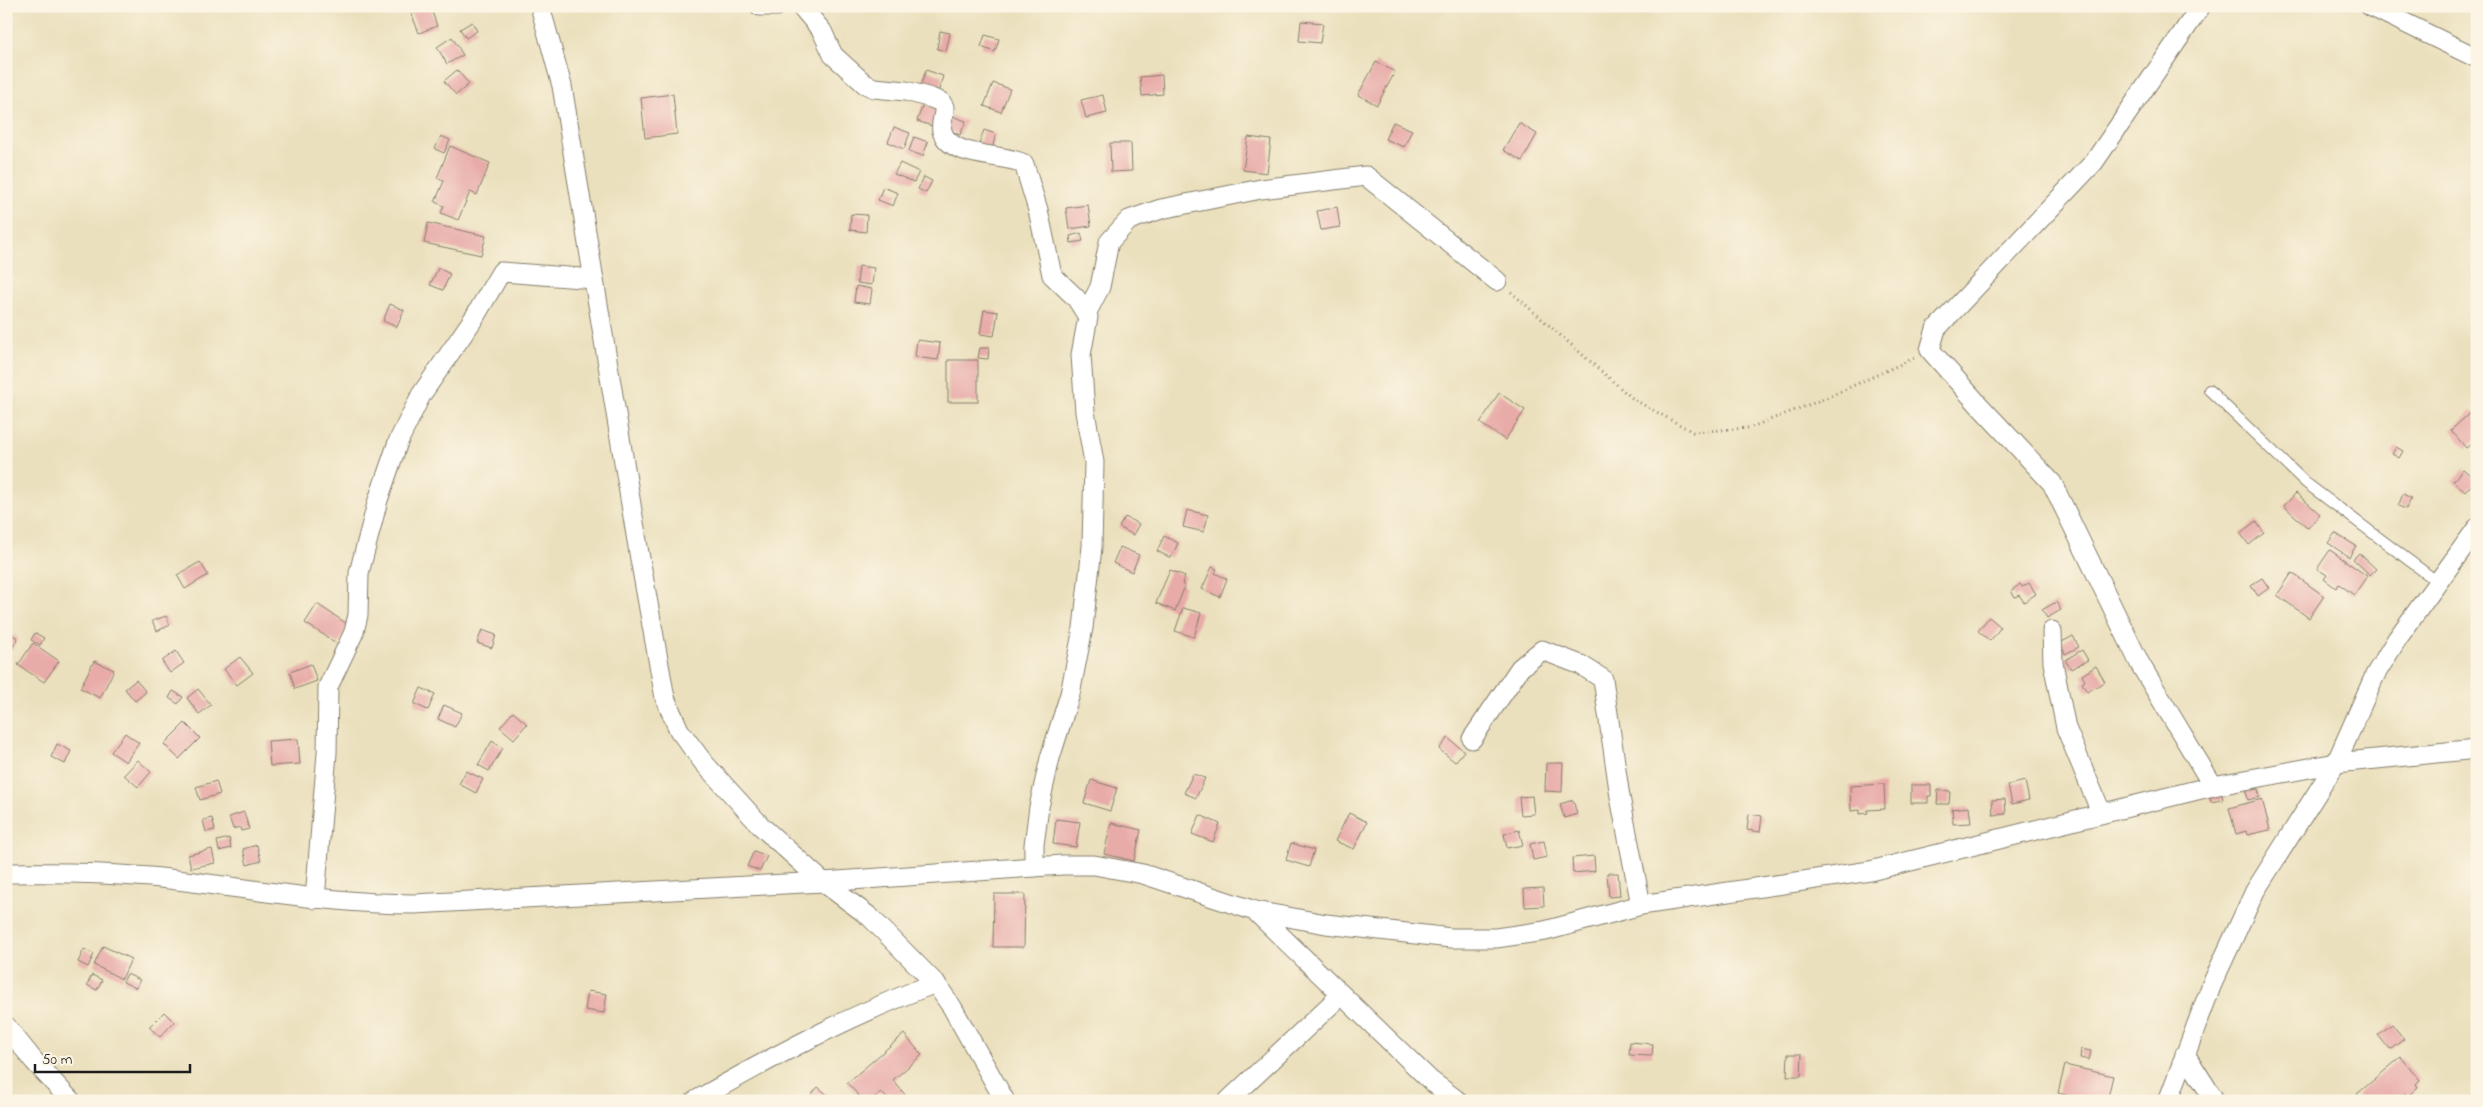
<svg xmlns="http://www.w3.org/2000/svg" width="2483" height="1107" font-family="'Indie Flower',sans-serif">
  <rect width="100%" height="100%" fill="#fcf5e5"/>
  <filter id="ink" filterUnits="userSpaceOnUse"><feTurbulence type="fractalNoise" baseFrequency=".02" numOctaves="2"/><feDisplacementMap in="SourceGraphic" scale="10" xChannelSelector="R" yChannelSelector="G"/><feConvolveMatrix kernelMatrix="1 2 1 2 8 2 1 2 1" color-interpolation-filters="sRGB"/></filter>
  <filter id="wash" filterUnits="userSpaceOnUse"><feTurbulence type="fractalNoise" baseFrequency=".0096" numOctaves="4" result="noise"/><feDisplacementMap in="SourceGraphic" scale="20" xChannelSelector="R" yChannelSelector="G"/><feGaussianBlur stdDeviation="1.12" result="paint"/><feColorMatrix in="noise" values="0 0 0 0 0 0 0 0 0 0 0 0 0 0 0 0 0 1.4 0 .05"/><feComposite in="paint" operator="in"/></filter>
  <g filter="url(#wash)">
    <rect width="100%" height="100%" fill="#ebe0bd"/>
    <g id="blocks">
      <g fill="#e8aba8">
        <polygon points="420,6 430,6 437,26 419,33 410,10"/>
        <polygon points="1301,21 1323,23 1320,43 1299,41"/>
        <polygon points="472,22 477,31 466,38 460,29"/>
        <polygon points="940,31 950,33 946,51 937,49"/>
        <polygon points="985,35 999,39 995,52 981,47"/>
        <polygon points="452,37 463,55 447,64 437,47"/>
        <polygon points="1376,62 1395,72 1377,105 1358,95"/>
        <polygon points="457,70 469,84 456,95 444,81"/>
        <polygon points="926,70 943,76 937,96 919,90"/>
        <polygon points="1162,75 1163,94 1142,96 1140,77"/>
        <polygon points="993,83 1010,89 1001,112 984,106"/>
        <polygon points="673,94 677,134 645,138 641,98"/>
        <polygon points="1103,95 1107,113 1086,118 1081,100"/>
        <polygon points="923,104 941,111 935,127 917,121"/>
        <polygon points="952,116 966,121 960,135 946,129"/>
        <polygon points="1393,122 1412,130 1404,147 1385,139"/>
        <polygon points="1519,123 1537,134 1522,161 1503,150"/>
        <polygon points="894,127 910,133 904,149 888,142"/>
        <polygon points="984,130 996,134 992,149 979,144"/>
        <polygon points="441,136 450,140 444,153 435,149"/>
        <polygon points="914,137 928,142 923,156 909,151"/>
        <polygon points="1248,137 1271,140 1267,173 1243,170"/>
        <polygon points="1110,143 1131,143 1132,171 1111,172"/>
        <polygon points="450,146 490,163 477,195 470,192 458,220 441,213 444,206 435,202 444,181 437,178"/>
        <polygon points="900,163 919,172 914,182 894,174"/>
        <polygon points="924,177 932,181 926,193 918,189"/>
        <polygon points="883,187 898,193 893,206 878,200"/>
        <polygon points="1088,205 1091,226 1069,229 1066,208"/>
        <polygon points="1337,207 1340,227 1321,230 1317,211"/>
        <polygon points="851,214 867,215 866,232 850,230"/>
        <polygon points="428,223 486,236 481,255 424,243"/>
        <polygon points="1081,233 1083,241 1071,243 1070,236"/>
        <polygon points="859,266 874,268 872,285 857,283"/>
        <polygon points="438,268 450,274 443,290 430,285"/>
        <polygon points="856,286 872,289 870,304 854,302"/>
        <polygon points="390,304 404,310 397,327 383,321"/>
        <polygon points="984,310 998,312 994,336 980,334"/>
        <polygon points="917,340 940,343 938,360 915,357"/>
        <polygon points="980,348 989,348 988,359 978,358"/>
        <rect x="948" y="360" width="30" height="42"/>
        <polygon points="1499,393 1525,410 1505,440 1480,423"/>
        <polygon points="2472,411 2477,416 2477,439 2466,448 2451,430"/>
        <polygon points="2396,447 2403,451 2399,458 2392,454"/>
        <polygon points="2463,469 2476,480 2465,492 2453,481"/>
        <polygon points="2296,493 2320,514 2308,528 2284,506"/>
        <polygon points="2403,494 2411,498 2406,509 2398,506"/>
        <polygon points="1187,510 1208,515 1204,532 1183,527"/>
        <polygon points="1125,517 1139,524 1133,535 1119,527"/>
        <polygon points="2256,521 2264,533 2249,545 2240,533"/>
        <polygon points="2335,533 2356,546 2349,557 2328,543"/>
        <polygon points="1164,536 1178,543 1171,558 1157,551"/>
        <polygon points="1120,547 1139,555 1132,572 1113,563"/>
        <polygon points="2330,550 2367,576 2354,595 2339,584 2336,588 2324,579 2327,575 2317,569"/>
        <polygon points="2359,553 2376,569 2370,575 2353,559"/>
        <polygon points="200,562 208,575 185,589 177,575"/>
        <polygon points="1212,567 1217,569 1215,573 1227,579 1220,597 1202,589"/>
        <polygon points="1170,570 1185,576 1182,584 1185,586 1175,611 1156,603"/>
        <polygon points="2292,573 2324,596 2309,618 2277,595"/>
        <polygon points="2262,578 2269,588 2258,596 2251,585"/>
        <polygon points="2029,583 2036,594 2024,602 2019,595 2015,597 2011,591 2020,584 2022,587"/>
        <polygon points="2056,602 2061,610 2047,618 2042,610"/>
        <polygon points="317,604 349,625 338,644 305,623"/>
        <polygon points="1183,608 1201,613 1194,637 1175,631"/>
        <polygon points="166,616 170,625 157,631 152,621"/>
        <polygon points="1989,617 2001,627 1990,641 1978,631"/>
        <polygon points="482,630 496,635 492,648 477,643"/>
        <polygon points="35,633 44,638 40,645 31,640"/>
        <polygon points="10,634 18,638 10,652 6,649 6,641"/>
        <polygon points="2073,636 2079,647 2065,654 2060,643"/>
        <polygon points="33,643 59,661 44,682 18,665"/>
        <polygon points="2082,650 2088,660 2071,669 2065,660"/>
        <polygon points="176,651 184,663 170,673 162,661"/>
        <polygon points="240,657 253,673 237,685 224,669"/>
        <polygon points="94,661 114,670 100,698 80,688"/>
        <polygon points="311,664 317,681 295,689 290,672"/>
        <polygon points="2096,666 2105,682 2087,692 2082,683 2085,681 2082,675"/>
        <polygon points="136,680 146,692 135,701 125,689"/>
        <polygon points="421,688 435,694 428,710 414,704"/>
        <polygon points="198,689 211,705 199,714 187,698"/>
        <polygon points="173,691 183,697 178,704 169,698"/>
        <polygon points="444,705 462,713 455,727 438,719"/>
        <polygon points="513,712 527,724 514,739 500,727"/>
        <polygon points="185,723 200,738 179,759 164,744"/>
        <polygon points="125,733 139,743 126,762 111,752"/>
        <polygon points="1448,738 1464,751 1455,762 1439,749"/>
        <polygon points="298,739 300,764 270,766 268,741"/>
        <polygon points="492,741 503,748 489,771 478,765"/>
        <polygon points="57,744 71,751 65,764 51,757"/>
        <polygon points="138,760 151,772 138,787 124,775"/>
        <polygon points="1546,763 1563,763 1562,792 1545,791"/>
        <polygon points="466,771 483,779 476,793 459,784"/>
        <polygon points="1193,774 1205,778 1196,798 1184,793"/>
        <polygon points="1091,780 1117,788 1110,811 1084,803"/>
        <polygon points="216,781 220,794 200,800 196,787"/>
        <polygon points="2025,781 2029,800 2012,804 2008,785"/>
        <polygon points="1884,784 1885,809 1867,810 1868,813 1860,814 1860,810 1851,811 1850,786"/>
        <polygon points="1911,785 1931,785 1931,796 1928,796 1928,803 1911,803"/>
        <polygon points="2258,789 2260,797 2248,800 2246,791"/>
        <polygon points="1938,790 1950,791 1949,804 1937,804"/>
        <polygon points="2222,794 2223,800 2211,802 2210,796"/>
        <polygon points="1532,796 1534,814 1521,815 1519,797"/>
        <polygon points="2005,799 2006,814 1993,815 1992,800"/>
        <polygon points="2262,799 2270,830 2247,835 2246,831 2236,834 2229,808"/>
        <polygon points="1573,800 1577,814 1564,818 1560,804"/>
        <polygon points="1969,807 1971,823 1953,824 1952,809"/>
        <polygon points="244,812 249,829 241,831 240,827 233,829 229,817"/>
        <polygon points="1349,813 1367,822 1354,849 1335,841"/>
        <polygon points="1749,814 1762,816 1760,832 1747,830"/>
        <polygon points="1200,815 1220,824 1213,842 1192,834"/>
        <polygon points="212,818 215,830 206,832 203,820"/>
        <polygon points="1056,819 1080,822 1076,847 1053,844"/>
        <polygon points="1111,823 1141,830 1134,861 1104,854"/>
        <polygon points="1519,830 1523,845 1507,848 1504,834"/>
        <polygon points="229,838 231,848 219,851 217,841"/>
        <polygon points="1544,841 1547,857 1533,860 1530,844"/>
        <polygon points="1291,843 1314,850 1309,867 1286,860"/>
        <polygon points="257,845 261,861 247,865 243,849"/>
        <polygon points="212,849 215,863 191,868 188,855"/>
        <polygon points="754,851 767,856 760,871 747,866"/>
        <polygon points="1594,856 1595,871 1573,873 1572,858"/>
        <polygon points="1607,873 1618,873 1620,896 1609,897"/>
        <polygon points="1543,888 1544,906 1525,907 1524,889"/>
        <polygon points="994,894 1025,894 1024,947 993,947"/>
        <polygon points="103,946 131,959 122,979 94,965"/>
        <polygon points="84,949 94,954 88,967 78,962"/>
        <polygon points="127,974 140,980 136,988 123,982"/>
        <polygon points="92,975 102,980 97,990 87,985"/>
        <polygon points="588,991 607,994 604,1013 585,1010"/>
        <polygon points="164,1012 174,1022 160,1037 149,1027"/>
        <polygon points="2392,1024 2404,1039 2390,1050 2378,1035"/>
        <polygon points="904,1034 922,1055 893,1080 906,1096 900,1101 889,1101 881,1092 870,1101 864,1101 847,1083"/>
        <polygon points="1630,1042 1653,1044 1652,1056 1629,1055"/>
        <polygon points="2081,1049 2091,1051 2089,1060 2080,1058"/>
        <polygon points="1788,1054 1802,1054 1801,1076 1787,1076"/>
        <polygon points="2401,1057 2420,1080 2416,1084 2418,1087 2408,1096 2405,1093 2399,1098 2401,1101 2363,1101 2357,1094"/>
        <polygon points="2065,1065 2113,1076 2107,1101 2069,1101 2070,1096 2058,1093"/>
        <polygon points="818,1087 832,1099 831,1101 806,1101"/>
      </g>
    </g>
  </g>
  <g filter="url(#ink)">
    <use href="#blocks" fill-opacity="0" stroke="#847e6c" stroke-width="1"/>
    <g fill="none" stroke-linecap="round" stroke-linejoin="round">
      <defs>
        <polyline id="service" points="2209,390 2306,483 2439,583"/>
        <g id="minor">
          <polyline points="540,6 562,86 639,553 665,698 679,730 703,762 761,826 823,882 870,917 936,984 952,1007 1005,1101"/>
          <polyline points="760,6 777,6"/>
          <path d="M801 6 822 31 833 55 865 84 874 88 906 91 931 98 941 102 944 107C945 115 940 123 942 131 950 159 1004 153 1024 164L1038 210 1052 275 1076 298 1088 317 1081 355 1085 412 1094 462 1092 547 1083 628 1070 694 1050 758 1039 807 1034 845V867"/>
          <polyline points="2201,6 2094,162 1936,329 1930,350 1978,404 2052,483 2140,664 2213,786"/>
          <polyline points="2370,6 2477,58"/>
          <polyline points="1087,312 1100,287 1109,242 1129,220 1161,209 1261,189 1366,176 1497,281"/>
          <polyline points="2052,631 2053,663 2066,728 2101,812"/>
          <polyline points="1472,739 1520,668 1542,650 1581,665 1603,679 1620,797 1641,905"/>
          <path d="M6 873C54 872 103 873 150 877 239 886 325 904 414 904L823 882 1062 865H1094L1143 874 1255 911 1326 924 1451 938H1496L1545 931 1641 905 1870 871 2213 786 2336 763 2477 749"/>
          <polyline points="315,899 327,753 328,687 354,632 358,615 359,573 378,500 398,442 421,395 474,318 501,272 594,279"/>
          <polyline points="1255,911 1431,1081 1458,1101"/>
          <polyline points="6,1026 34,1061 71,1101"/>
          <polyline points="2185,1054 2215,1101"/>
          <path d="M695 1101C772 1057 852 1014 936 983"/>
          <polyline points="1228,1101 1341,995"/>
          <polyline points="2168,1101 2212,984 2255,891 2336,763 2375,675 2397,639 2477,528"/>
        </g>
      </defs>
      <use href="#service" stroke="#847e6c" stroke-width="12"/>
      <use href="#minor" stroke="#847e6c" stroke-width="21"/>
      <polyline stroke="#847e6c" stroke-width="3" stroke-dasharray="1 4" stroke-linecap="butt" points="1511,292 1633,399 1693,432 1749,428 1826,398 1914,358"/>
      <use href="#service" stroke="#fff" stroke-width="10"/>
      <use href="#minor" stroke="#fff" stroke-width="19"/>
    </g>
  </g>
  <rect width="2483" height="1107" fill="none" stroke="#fcf5e5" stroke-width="25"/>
  <path d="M35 1064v8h155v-8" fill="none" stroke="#1c1c1c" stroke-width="2.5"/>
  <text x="42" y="1064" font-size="15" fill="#1c1c1c" stroke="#fcf5e5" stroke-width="4" paint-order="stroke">50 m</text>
</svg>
